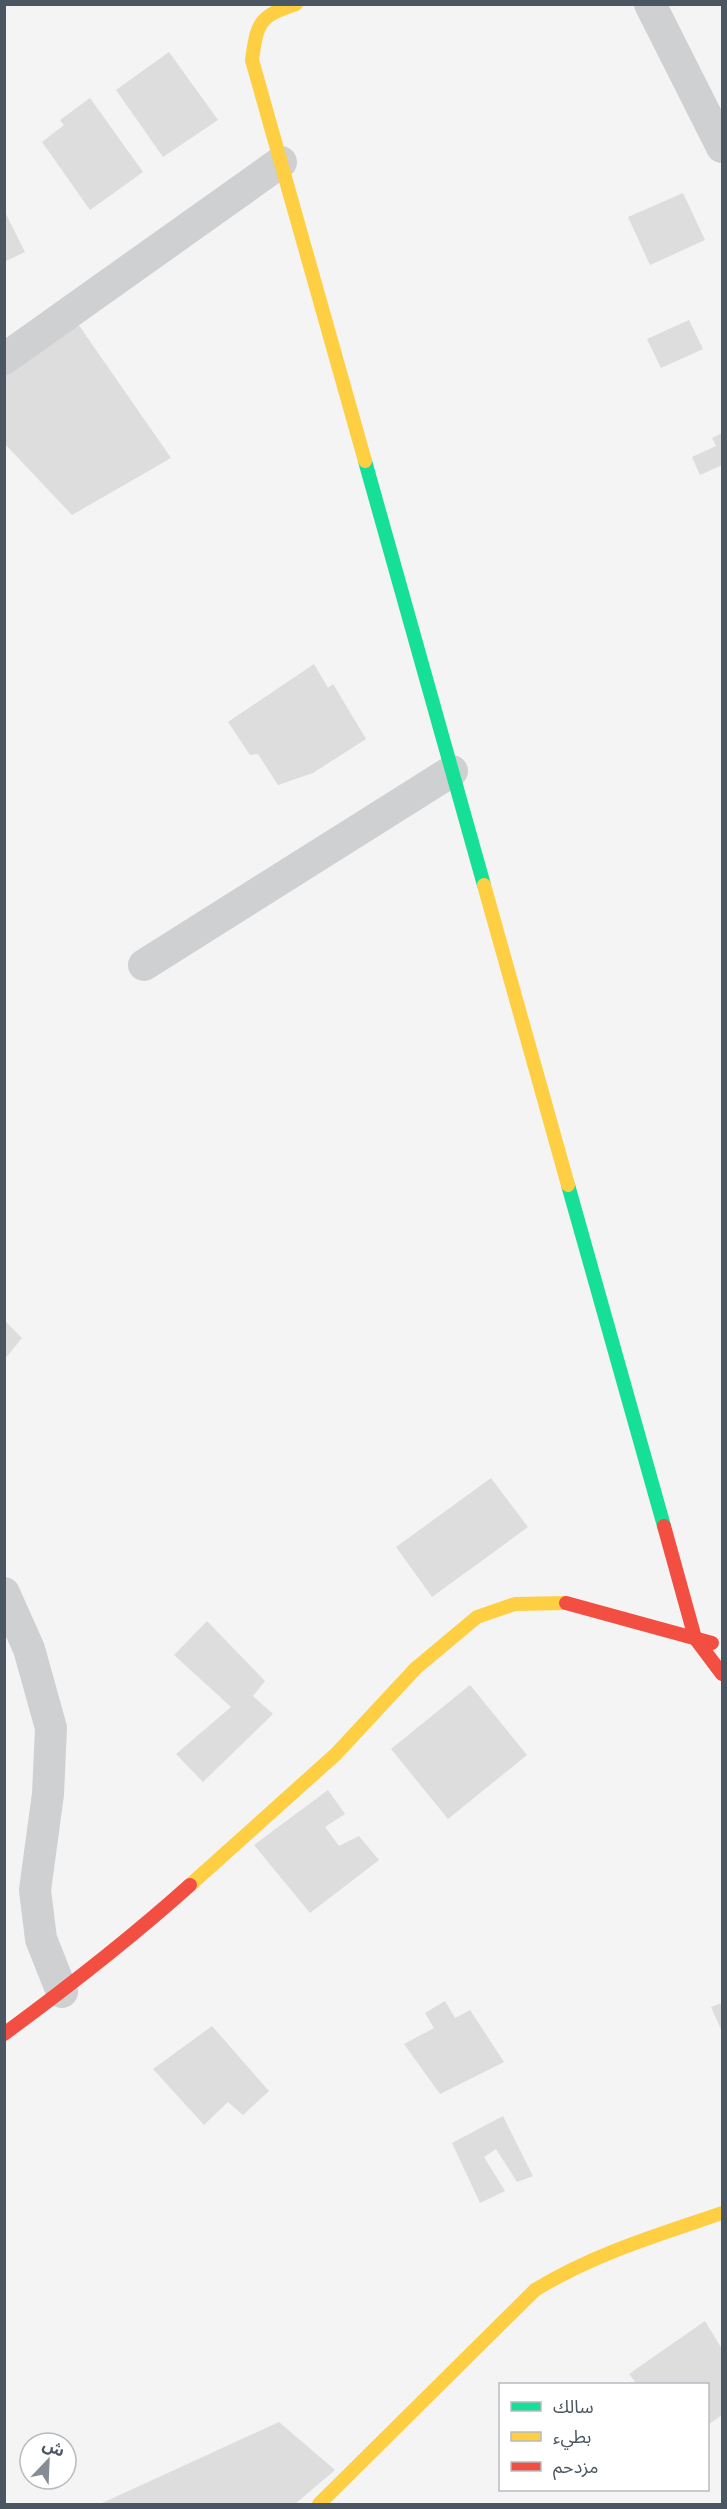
<svg xmlns="http://www.w3.org/2000/svg" width="727" height="2509" font-family="Figtree,'Noto Sans Arabic',sans-serif">
  <rect width="100%" height="100%" fill="#f4f4f4"/>
  <g fill="#ddddde">
    <polygon points="169,52 218,120 163,157 116,90"/>
    <polygon points="90,98 143,172 90,210 42,142 64,125 60,120"/>
    <polygon points="683,193 705,240 650,265 628,217"/>
    <polygon points="4,210 25,252 4,262"/>
    <polygon points="689,320 703,349 661,368 647,339"/>
    <polygon points="78,324 171,458 72,515 4,443 4,376"/>
    <polygon points="722,433 722,465 700,475 692,457 716,446 712,438"/>
    <polygon points="314,664 328,688 333,684 366,739 313,773 278,785 258,754 250,755 228,722"/>
    <polygon points="4,1320 22,1338 4,1360"/>
    <polygon points="491,1478 528,1527 432,1597 396,1547"/>
    <polygon points="207,1621 265,1681 253,1696 273,1714 203,1782 176,1754 231,1707 174,1655"/>
    <polygon points="470,1685 527,1755 448,1819 391,1749"/>
    <polygon points="328,1790 345,1814 325,1827 339,1846 359,1836 379,1860 310,1913 254,1845"/>
    <polygon points="445,2001 455,2018 470,2010 504,2062 440,2094 404,2044 434,2028 425,2013"/>
    <polygon points="722,2003 722,2032 711,2007"/>
    <polygon points="212,2026 269,2091 243,2115 228,2102 204,2125 153,2069"/>
    <polygon points="503,2116 533,2176 517,2182 496,2149 484,2157 505,2191 480,2203 452,2143"/>
    <polygon points="705,2321 722,2349 722,2415 708,2425 708,2384 637,2384 629,2374"/>
    <polygon points="279,2422 335,2470 295,2504 100,2504"/>
  </g>
  <g fill="none" stroke-linecap="round" stroke-linejoin="round">
    <g stroke="#ced0d2" stroke-width="32">
      <polyline points="650,4 722,147"/>
      <polyline points="4,359 281,162"/>
      <polyline points="144,965 452,771"/>
      <polyline points="4,1593 29,1649 51,1728 48,1794 35,1890 41,1939 62,1992"/>
    </g>
    <g stroke="#16e098" stroke-width="14">
      <polyline points="365,461 484,885"/>
      <polyline points="568,1185 664,1526"/>
    </g>
    <g stroke="#ffcf43" stroke-width="14">
      <path d="M296 4C259 16 257 23 252 60L365 461"/>
      <polyline points="484,885 568,1185"/>
      <polyline points="190,1885 336,1754 416,1668 477,1617 515,1604 566,1603"/>
      <path d="M319 2504 535 2290C593 2254 658 2235 722 2213"/>
    </g>
    <g stroke="#f24e42" stroke-width="14">
      <polyline points="664,1526 695,1638 722,1674"/>
      <polyline points="566,1603 712,1643"/>
      <path d="M4 2034C68 1987 131 1938 190 1885"/>
    </g>
  </g>
  <rect width="727" height="2509" fill="none" stroke="#4a5661" stroke-width="12"/>
  <rect x="499" y="2383" width="210" height="108" fill="#ffffff" stroke="#b7bbc0" stroke-width="1.5"/>
  <rect x="511" y="2402" width="30" height="9" fill="#16e098" stroke="#b7bbc0" stroke-width="1.5"/>
  <text x="553" y="2413" font-size="18" fill="#4a5661">سالك</text>
  <rect x="511" y="2432" width="30" height="9" fill="#ffcf43" stroke="#b7bbc0" stroke-width="1.5"/>
  <text x="553" y="2443" font-size="18" fill="#4a5661">بطيء</text>
  <rect x="511" y="2462" width="30" height="9" fill="#f24e42" stroke="#b7bbc0" stroke-width="1.5"/>
  <text x="553" y="2473" font-size="18" fill="#4a5661">مزدحم</text>
  <g transform="translate(48 2461) rotate(23)"><circle r="28" fill="#ffffff" stroke="#b7bbc0" stroke-width="1.5"/>
  <path d="M0-4.5L10 22L0 15L-10 22Z" fill="#868d94"/>
  <text y="-9" font-size="16" font-weight="bold" text-anchor="middle" fill="#4a5661">ش</text>
  </g>
</svg>
